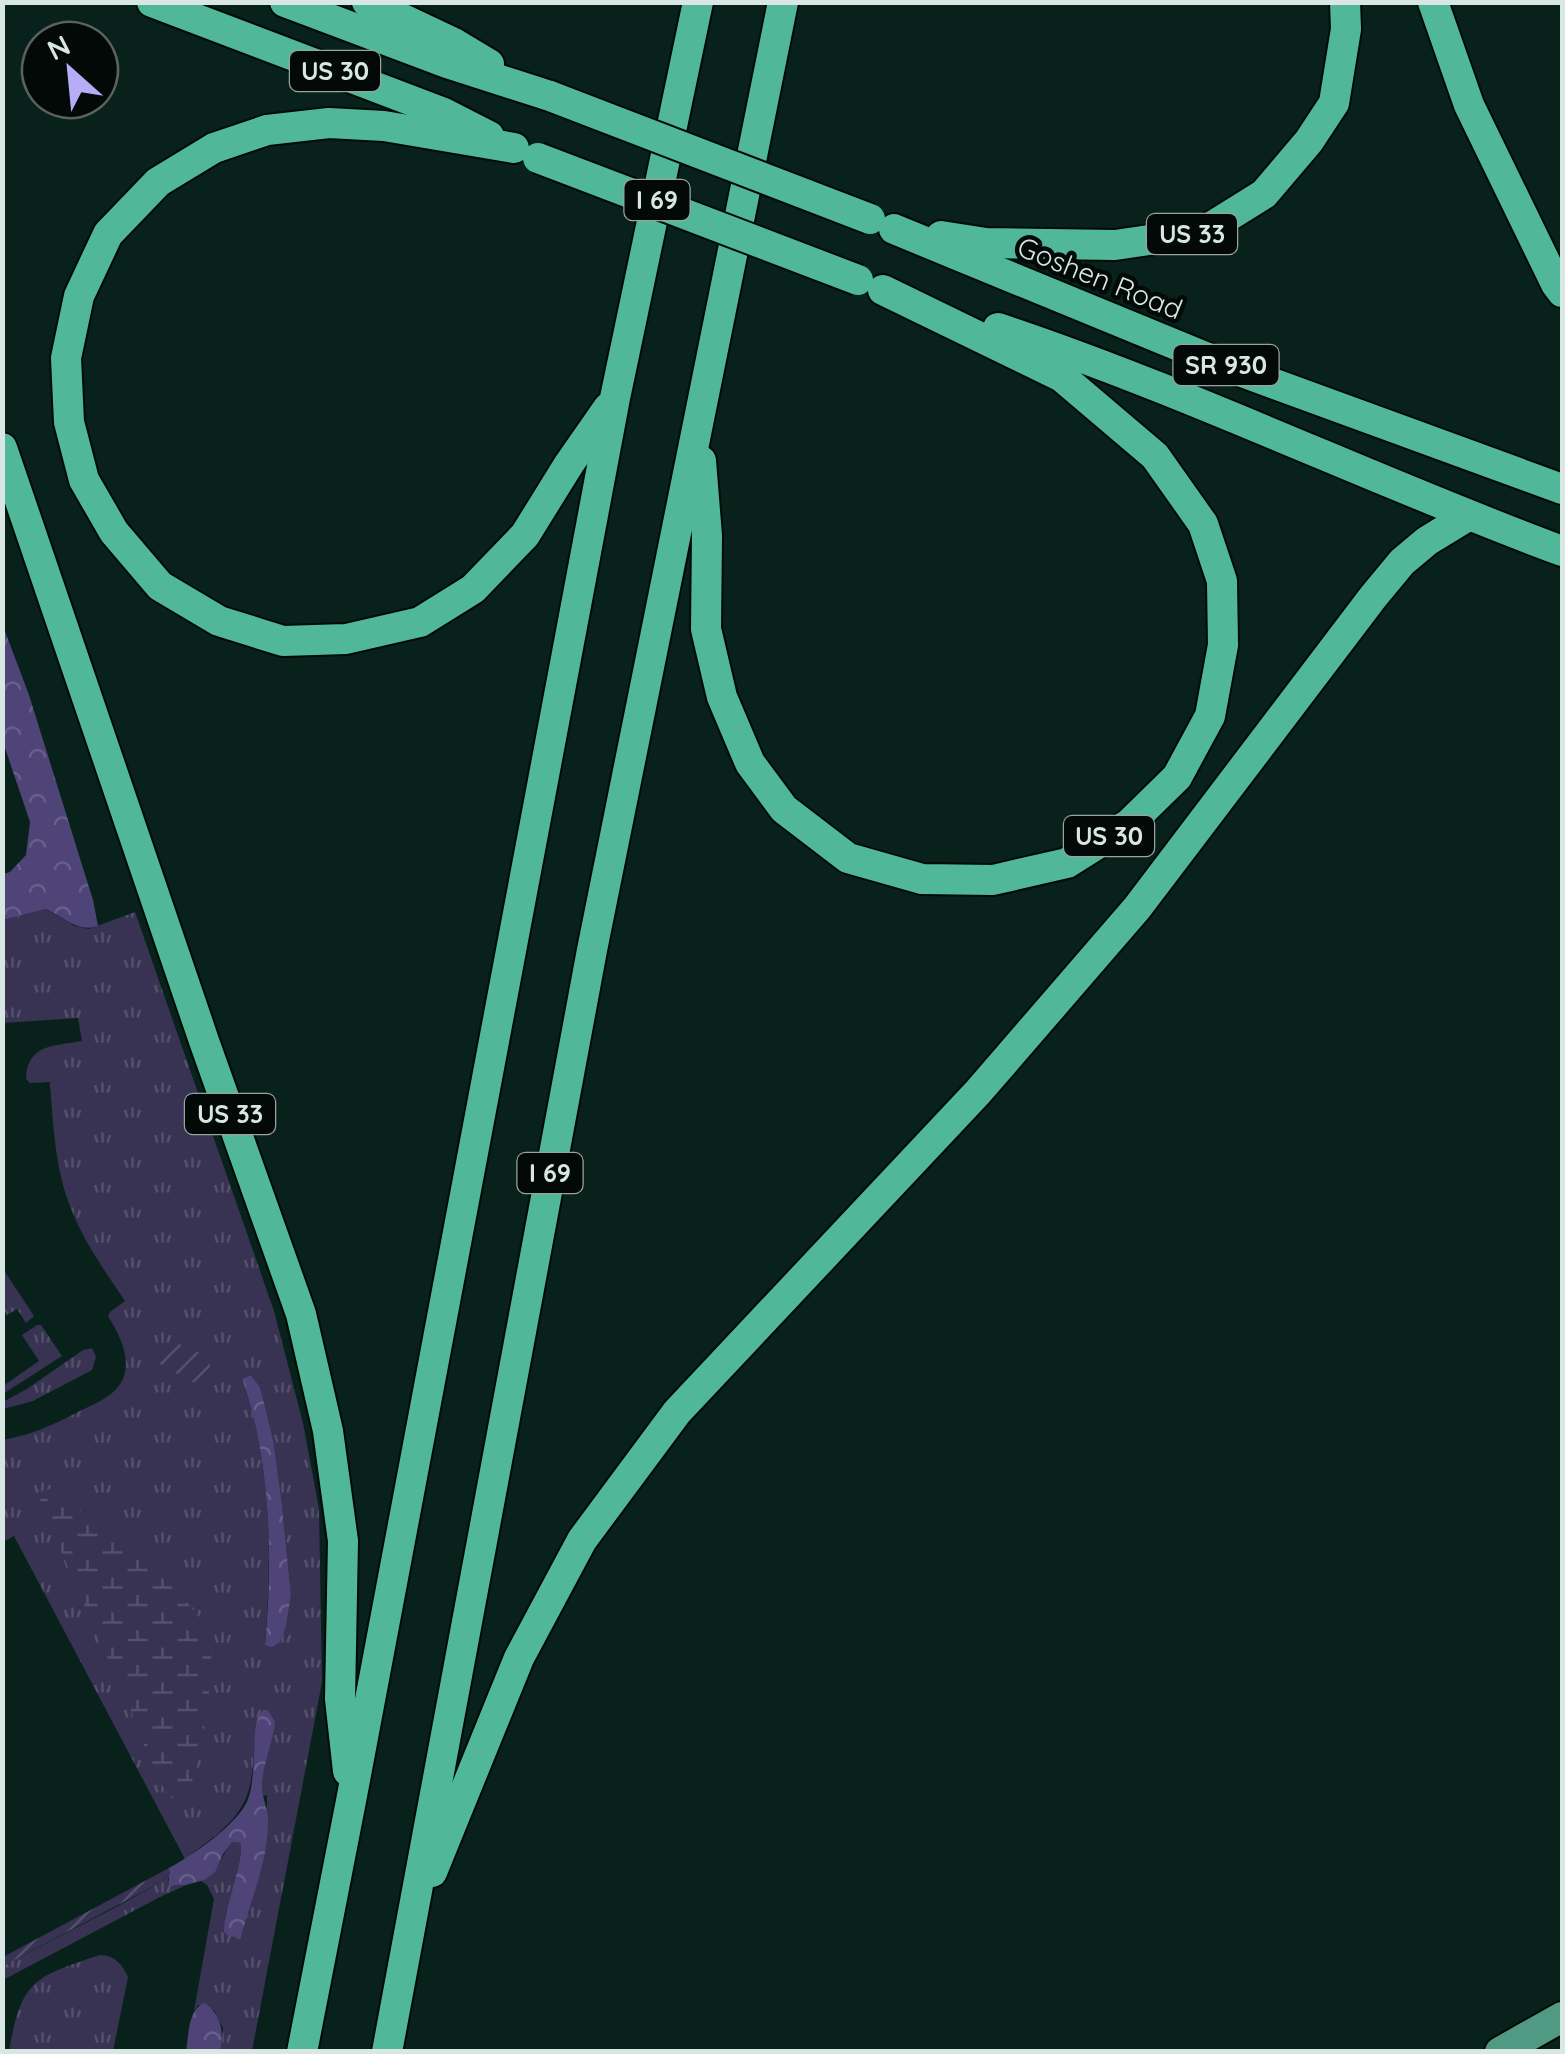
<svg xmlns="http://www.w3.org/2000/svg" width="1565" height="2054" font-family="Quicksand,sans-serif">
  <defs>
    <pattern id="grass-tufts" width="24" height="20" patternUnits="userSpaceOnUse" patternTransform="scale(2.5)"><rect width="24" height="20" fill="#383253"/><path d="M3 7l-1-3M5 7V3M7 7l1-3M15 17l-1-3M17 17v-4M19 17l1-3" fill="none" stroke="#54506b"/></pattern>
    <pattern id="forest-crowns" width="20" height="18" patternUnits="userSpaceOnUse" patternTransform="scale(2.5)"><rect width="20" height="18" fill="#4e4477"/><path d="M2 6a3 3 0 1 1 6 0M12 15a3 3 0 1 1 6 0" fill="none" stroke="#675f8a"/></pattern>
    <pattern id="wetland-marsh" width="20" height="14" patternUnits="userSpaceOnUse" patternTransform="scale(2.5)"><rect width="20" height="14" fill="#383253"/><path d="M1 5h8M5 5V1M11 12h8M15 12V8" fill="none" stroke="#54506b"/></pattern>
    <pattern id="garden-furrows" width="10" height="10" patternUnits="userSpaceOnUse" patternTransform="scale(2.5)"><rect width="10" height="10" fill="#383253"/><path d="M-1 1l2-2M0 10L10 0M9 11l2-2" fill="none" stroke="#54506b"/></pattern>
  </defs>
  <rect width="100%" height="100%" fill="#08221b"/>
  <g fill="url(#grass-tufts)" fill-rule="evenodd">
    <path d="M46 909 75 926 89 929 135 912 274 1311 303 1423 319 1509 322 1682 252 2051H221L223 2028 214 2010 198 2005 194 2011 214 1899 207 1885 201 1881C219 1872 220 1857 232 1842L241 1843C242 1868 229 1894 225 1918L236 1936 241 1938 257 1880 267 1809V1795L263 1796 261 1788 268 1710H263C254 1731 255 1750 252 1773 248 1817 217 1834 185 1859L14 1536 3 1542V1440C33 1434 49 1427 76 1413 87 1407 101 1402 111 1394 138 1372 123 1340 108 1316L110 1312 125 1301C105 1271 83 1241 70 1206 55 1167 53 1124 50 1082L30 1083 26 1079C27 1044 54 1046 82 1041L78 1018 3 1023V920ZM251 1375 260 1387 282 1505 291 1595 286 1627 280 1642 265 1644C272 1558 272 1462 242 1380Z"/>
    <polygon points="3,1269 34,1316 26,1323 17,1309 7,1315 3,1308"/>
    <polygon points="37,1325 41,1325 62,1356 3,1394 3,1386 39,1361 22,1335"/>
    <polygon points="92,1348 96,1357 92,1370 33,1401 3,1409 3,1402 27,1389 83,1350"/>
    <polygon points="170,1874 168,1880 174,1886 186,1885 158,1898 3,1980 3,1966 118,1906 163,1881"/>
    <path d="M100 1955C114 1955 122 1964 128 1977L113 2051H9C21 1981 33 1977 100 1955Z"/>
  </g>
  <g fill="url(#forest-crowns)">
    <path d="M3 626 29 695 93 900 98 926C77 933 64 917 46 909L3 920V874L10 872 26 855 30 822 3 742Z"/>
    <path d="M251 1375 260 1387 273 1440 282 1505 291 1595 286 1627 280 1642 272 1647 265 1645C273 1561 271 1460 242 1379Z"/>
    <path d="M263 1710H268L275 1722C273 1743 263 1763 262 1784 261 1797 269 1809 268 1823 268 1862 250 1901 241 1938L238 1940 236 1937 229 1936 224 1932C225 1900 242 1871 241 1843L232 1842 223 1854 215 1872 204 1880 186 1885 169 1886V1868C193 1855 235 1826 247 1802 253 1788 253 1769 254 1755 255 1740 253 1721 263 1710Z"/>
    <path d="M205 2003C222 2016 223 2030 221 2050L186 2051C189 2035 188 2008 205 2003Z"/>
  </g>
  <path fill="url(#wetland-marsh)" d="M50 1489 65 1499C102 1529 194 1594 209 1635 217 1655 202 1759 193 1779 188 1788 182 1796 178 1806L160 1783 134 1722 126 1689 116 1676 102 1646 46 1516 40 1500 42 1491Z"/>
  <g fill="url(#garden-furrows)">
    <path d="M172 1341 207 1356C212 1366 212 1374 203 1382H192L158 1363 157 1351Z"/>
    <polygon points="169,1868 170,1874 163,1881 3,1966 3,1957"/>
  </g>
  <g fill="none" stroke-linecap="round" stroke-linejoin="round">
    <defs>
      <polyline id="major" points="1500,2052 1562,2017"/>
      <g id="highway">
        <polyline points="152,2 444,113 489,136"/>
        <polyline points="285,2 447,63 550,96"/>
        <polyline points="367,2 454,43 489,64"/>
        <polyline points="1433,2 1469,105 1556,284 1562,292"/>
        <polyline points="514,148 384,126 329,123 267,130 214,148 158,182 108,234 79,296 66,358 69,422 84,480 114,532 160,586 219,621 283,641 346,639 420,622 473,589 525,535 569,464 608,408"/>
        <polyline points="894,229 1242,372 1562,489"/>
        <polyline points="941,236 986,243 1115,245 1203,232 1264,194 1309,141 1334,103 1346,29 1345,2"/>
        <path d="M998 328C1190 392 1373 481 1562 551"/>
        <polyline points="2,448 204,1041 301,1314 328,1431 343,1541 340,1699 348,1771"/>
        <polyline points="701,461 707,536 706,629 722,697 750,763 784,809 848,858 922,879 993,880 1067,863 1129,824 1177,777 1210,716 1223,645 1222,581 1203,524 1155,456 1062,377 883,290"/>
        <polyline points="432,1872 519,1658 582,1540 677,1412 978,1092 1137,908 1373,597 1402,562 1427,541 1468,516"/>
        <polyline points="302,2052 351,1801 615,398 698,2"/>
        <polyline points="387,2052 592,950 783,2"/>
      </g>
    </defs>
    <use href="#major" stroke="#000b06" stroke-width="34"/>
    <use href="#highway" stroke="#000b06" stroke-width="34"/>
    <use href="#major" stroke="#509982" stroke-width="30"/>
    <use href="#highway" stroke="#50b899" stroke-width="30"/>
    <defs>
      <g id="highway-bridge">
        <polyline points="550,96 870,219"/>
        <polyline points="538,158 858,280"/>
      </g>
    </defs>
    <use href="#highway-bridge" stroke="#000b06" stroke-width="34" stroke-linecap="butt"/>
    <use href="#highway-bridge" stroke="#50b899" stroke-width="30"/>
  </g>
  <g text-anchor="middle" stroke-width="9" stroke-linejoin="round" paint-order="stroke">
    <g fill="#020906" stroke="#98a49f" stroke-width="2.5">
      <rect x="290" y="51" width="90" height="40" rx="8"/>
      <rect x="624.5" y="180" width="65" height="40" rx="8"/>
      <rect x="1147" y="214" width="90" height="40" rx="8"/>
      <rect x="1173.5" y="345" width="105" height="40" rx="8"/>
      <rect x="1064" y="816" width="90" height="40" rx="8"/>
      <rect x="185" y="1094" width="90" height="40" rx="8"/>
      <rect x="517.5" y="1153" width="65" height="40" rx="8"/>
    </g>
    <g font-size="25" font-weight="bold" fill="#d8e7e1">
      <text x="335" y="80">US 30</text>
      <text x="657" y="209">I 69</text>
      <text x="1192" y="243">US 33</text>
      <text x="1226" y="374">SR 930</text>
      <text x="1109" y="845">US 30</text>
      <text x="230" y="1123">US 33</text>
      <text x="550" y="1182">I 69</text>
    </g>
    <g font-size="28" fill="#d8e7e1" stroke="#020906">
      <text transform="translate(1100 278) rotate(22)" y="10">Goshen Road</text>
    </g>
  </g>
  <rect width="1565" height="2054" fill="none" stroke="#d8e7e1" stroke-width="10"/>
  <g transform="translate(70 70) rotate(333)"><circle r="48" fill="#020906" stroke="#58625e" stroke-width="2.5"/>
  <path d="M0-8L18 38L0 25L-18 38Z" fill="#b8abf7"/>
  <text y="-15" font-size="28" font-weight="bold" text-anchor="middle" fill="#d8e7e1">N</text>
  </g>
</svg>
